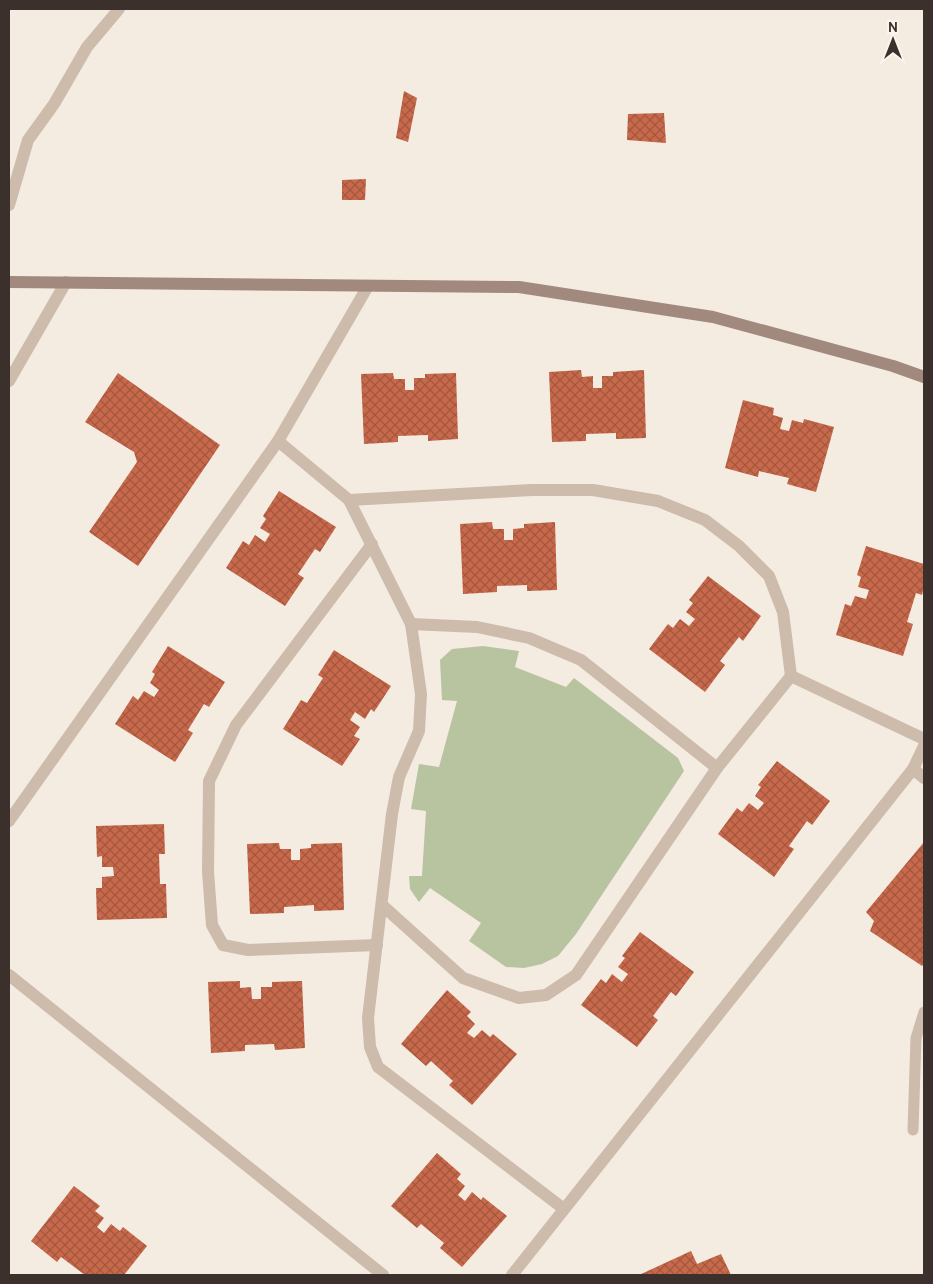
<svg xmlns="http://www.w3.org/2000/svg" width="933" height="1284" font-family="Cabin,sans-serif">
  <defs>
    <pattern id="building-cross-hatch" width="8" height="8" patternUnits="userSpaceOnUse" patternTransform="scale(1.25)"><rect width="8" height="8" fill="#c8694b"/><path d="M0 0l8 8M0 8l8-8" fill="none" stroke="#a4573f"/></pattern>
  </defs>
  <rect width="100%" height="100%" fill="#f4ebe1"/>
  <polygon fill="#b8c4a0" points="483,646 519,651 515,667 566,687 574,678 678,758 684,771 576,934 558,956 542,964 524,968 506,967 469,941 481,923 430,888 419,902 410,889 409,876 422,876 426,811 411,809 419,764 439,767 457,701 442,700 440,660 452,649"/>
  <g fill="url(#building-cross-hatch)">
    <polygon points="404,91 417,98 408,142 396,138"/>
    <polygon points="664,113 666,143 627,140 628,114"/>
    <polygon points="366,179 365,200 342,200 342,180"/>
    <polygon points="581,370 582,377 593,376 593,388 602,388 602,376 613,376 613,372 644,370 646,438 616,439 616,433 586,434 586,441 552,442 549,372"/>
    <polygon points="118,373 220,445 138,566 89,532 137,462 134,452 85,422"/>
    <polygon points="393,373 394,379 405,379 405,390 414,390 414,378 425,378 425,374 456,373 458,439 428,441 428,435 398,436 398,442 364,444 361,374"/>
    <polygon points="743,400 774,408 773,415 783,418 780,429 789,431 792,420 803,423 804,419 834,427 816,492 787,484 789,478 759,471 758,477 725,468"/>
    <polygon points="279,491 336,527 320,552 315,549 298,574 304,578 285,606 226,568 243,541 249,545 255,535 265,542 270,534 260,528 266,519 263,516"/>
    <polygon points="492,522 493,529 504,529 504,540 513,540 513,529 524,528 524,524 555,522 557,590 527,591 527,585 497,586 497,592 463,594 460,524"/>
    <polygon points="866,546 924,564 924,586 922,595 916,593 907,622 913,624 903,656 836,635 845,604 851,606 855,596 866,599 869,590 858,587 861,577 857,575"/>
    <polygon points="708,576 761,616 743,641 739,637 720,661 725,665 705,692 649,649 668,624 673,628 680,619 689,626 695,619 686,612 693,603 689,600"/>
    <polygon points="168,646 225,682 209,707 204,704 188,730 193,733 175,762 115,724 133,696 138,700 144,691 154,697 159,690 150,683 155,674 152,672"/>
    <polygon points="334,650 391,686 374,712 371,709 365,719 355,712 350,720 360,727 354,736 360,739 342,766 283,729 301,700 307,703 323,678 318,675"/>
    <polygon points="777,761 830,801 812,825 807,821 789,846 794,849 774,877 718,834 737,808 742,812 749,803 758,810 764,803 755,796 761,787 758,785"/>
    <polygon points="164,824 165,854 159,854 160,884 166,884 167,918 97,920 96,888 102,888 102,877 114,876 113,867 102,867 102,856 97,857 96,826"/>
    <polygon points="924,842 924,964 922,966 870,931 874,921 866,912"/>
    <polygon points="279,843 280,849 291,849 291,860 300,860 300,849 311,848 311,844 342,843 344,910 314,911 314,905 284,907 284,913 250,914 247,844"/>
    <polygon points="640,932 694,972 676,996 671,992 653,1016 658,1020 637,1047 581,1005 601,979 606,983 612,974 622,982 628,974 618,967 625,958 622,956"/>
    <polygon points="240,981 240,988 251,987 252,999 261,999 261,987 272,987 272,982 302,981 305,1048 275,1050 274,1044 245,1045 245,1051 211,1053 208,982"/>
    <polygon points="447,990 471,1012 467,1016 475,1024 467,1033 474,1038 482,1030 490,1037 493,1034 517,1054 472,1105 449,1085 453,1081 431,1061 426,1066 401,1044"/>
    <polygon points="437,1153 461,1174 457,1179 465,1186 458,1195 465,1201 472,1192 481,1200 483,1197 507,1216 462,1267 440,1248 444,1243 421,1224 417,1228 391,1206"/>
    <polygon points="74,1186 100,1206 95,1211 104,1218 97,1227 104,1233 111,1224 120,1231 123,1227 147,1246 124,1275 85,1275 61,1257 57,1262 31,1241"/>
    <polygon points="691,1251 697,1264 721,1254 731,1275 639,1275"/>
  </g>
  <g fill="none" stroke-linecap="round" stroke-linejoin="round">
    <polyline stroke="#cdbbac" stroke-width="11" points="913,1130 916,1038 924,1012"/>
    <g stroke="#cdbbac" stroke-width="12">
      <polyline points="9,205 28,140 54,104 87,47 119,9"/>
      <polyline points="278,441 349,500 411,624 421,694 419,731 399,777 392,814 368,1018 370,1047 378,1067 564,1209"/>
      <polyline points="349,500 532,490 593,490 658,501 705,520 739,546 769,576 783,612 791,676 717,768 576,975 546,995 519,998 463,978 382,905"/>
      <polyline points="372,544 236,725 209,781 208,872 212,925 223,945 248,950 377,945"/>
      <polyline points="411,624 477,627 529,638 581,660 717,768"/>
      <polyline points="791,676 924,739"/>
      <polyline points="913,769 924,778"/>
      <polyline points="9,821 278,441 368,286"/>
      <polyline points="9,975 383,1275"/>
      <polyline points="512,1275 913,769 924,746"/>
    </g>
    <polyline stroke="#cdbbac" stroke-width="12" points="9,381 66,282"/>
    <polyline stroke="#a18a7d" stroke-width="12" points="9,282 519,287 713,317 893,366 924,377"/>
  </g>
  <rect width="933" height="1284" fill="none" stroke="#3b302b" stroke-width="20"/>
  <g transform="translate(893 40)" stroke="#fbf5ee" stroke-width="4" paint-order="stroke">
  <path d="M0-4L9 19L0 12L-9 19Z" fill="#3b302b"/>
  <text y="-8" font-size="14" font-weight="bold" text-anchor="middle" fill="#3b302b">N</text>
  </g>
</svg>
